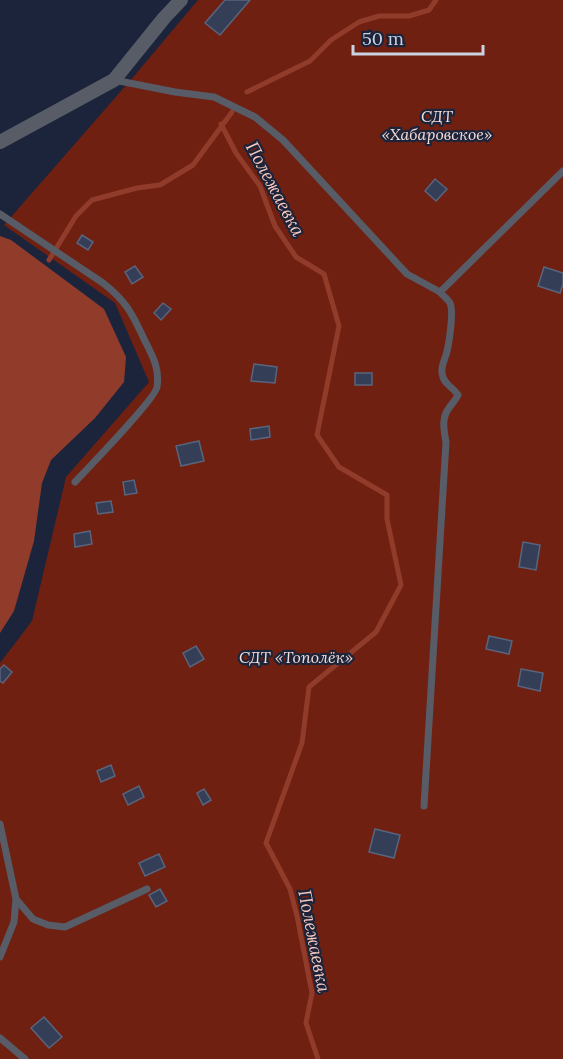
<svg xmlns="http://www.w3.org/2000/svg" width="563" height="1059" font-family="Lora,serif">
  <rect width="100%" height="100%" fill="#1b243a"/>
  <polygon fill="#6f2011" points="198,0 563,0 563,1059 0,1059 0,663 32,621 66,477 149,382 115,303 4,225 135,75"/>
  <polygon fill="#913c2b" points="0,236 11,240 104,309 126,357 124,382 95,418 51,460 42,483 34,541 14,611 0,633"/>
  <g fill="none" stroke-linecap="round" stroke-linejoin="round">
    <g stroke="#913c2b" stroke-width="5">
      <polyline points="247,92 310,61 331,40 359,22 379,16 409,16 429,10 436,0"/>
      <polyline points="221,124 236,153 260,186 275,226 296,257 324,274 339,326 317,435 339,467 387,495 387,519 401,585 376,632 309,687 302,743 266,843 290,889 297,916 312,993 306,1023 318,1059"/>
      <polyline points="49,260 76,216 92,200 137,188 160,185 193,165 232,112"/>
    </g>
  </g>
  <g fill="#343e56" stroke="#59647e" stroke-width="1.5">
    <polygon points="225,0 250,0 220,35 205,23"/>
    <polygon points="435,179 447,189 436,201 425,191"/>
    <polygon points="82,235 93,242 88,250 77,243"/>
    <polygon points="135,266 143,277 132,284 125,272"/>
    <polygon points="544,267 563,273 563,284 560,293 538,286"/>
    <polygon points="163,303 171,309 161,320 154,313"/>
    <polygon points="254,364 277,367 275,383 251,381"/>
    <rect x="355" y="373" width="17" height="12"/>
    <polygon points="269,426 270,437 251,440 250,429"/>
    <polygon points="199,441 204,461 181,466 176,446"/>
    <polygon points="134,480 137,493 125,495 123,482"/>
    <polygon points="111,501 113,512 98,514 96,503"/>
    <polygon points="90,531 92,544 75,547 74,534"/>
    <polygon points="523,542 540,545 536,570 519,567"/>
    <polygon points="489,636 512,641 509,654 486,649"/>
    <polygon points="196,646 204,659 190,667 183,653"/>
    <polygon points="4,665 12,672 3,683 0,681 0,669"/>
    <polygon points="521,669 543,673 540,691 518,686"/>
    <polygon points="111,765 115,776 101,782 97,771"/>
    <polygon points="139,786 144,797 128,805 123,794"/>
    <polygon points="204,789 211,800 203,805 197,793"/>
    <polygon points="375,829 400,835 394,858 369,852"/>
    <polygon points="159,854 165,867 145,876 139,863"/>
    <polygon points="160,889 167,901 156,907 149,895"/>
    <polygon points="44,1017 62,1037 49,1048 31,1028"/>
  </g>
  <g fill="none" stroke-linecap="round" stroke-linejoin="round">
    <g stroke="#575c67" stroke-width="7">
      <polyline points="114,80 175,92 214,97 255,117 283,140 407,274 440,292 563,171"/>
      <path d="M0 214 103 283C126 301 132 313 144 339 152 355 160 368 157 387 156 398 88 468 75 482"/>
      <path d="M424 806 446 442C444 431 441 418 449 408 452 403 456 400 458 395 453 387 443 384 442 373 441 367 444 361 446 355 449 345 454 311 450 303 448 299 443 296 440 292"/>
      <polyline points="0,824 16,899 14,922 0,957"/>
      <polyline points="16,899 33,919 48,925 65,927 147,889"/>
      <polyline points="0,1038 25,1059"/>
    </g>
    <polyline stroke="#575c67" stroke-width="14" points="0,142 114,80 164,18 181,0"/>
  </g>
  <g text-anchor="middle" stroke-width="4.5" stroke-linejoin="round" paint-order="stroke">
    <g font-size="16" font-style="italic" fill="#f6ddd7" stroke="#1b243a">
      <text x="437" y="122">СДТ<tspan x="437" dy="18">«Хабаровское»</tspan></text>
      <text x="296" y="663">СДТ «Тополёк»</text>
    </g>
    <g font-size="18" font-style="italic" fill="#fac8bd" stroke="#1b243a">
      <text transform="translate(275 189) rotate(62)" y="6">Полежаевка</text>
      <text transform="translate(314 941) rotate(79)" y="6">Полежаевка</text>
    </g>
  </g>
  <path d="M353 45v9h130v-9" fill="none" stroke="#ccd2e1" stroke-width="3"/>
  <text x="362" y="45" font-size="18" fill="#ccd2e1" stroke="#1b243a" stroke-width="4.5" paint-order="stroke">50 m</text>
</svg>
